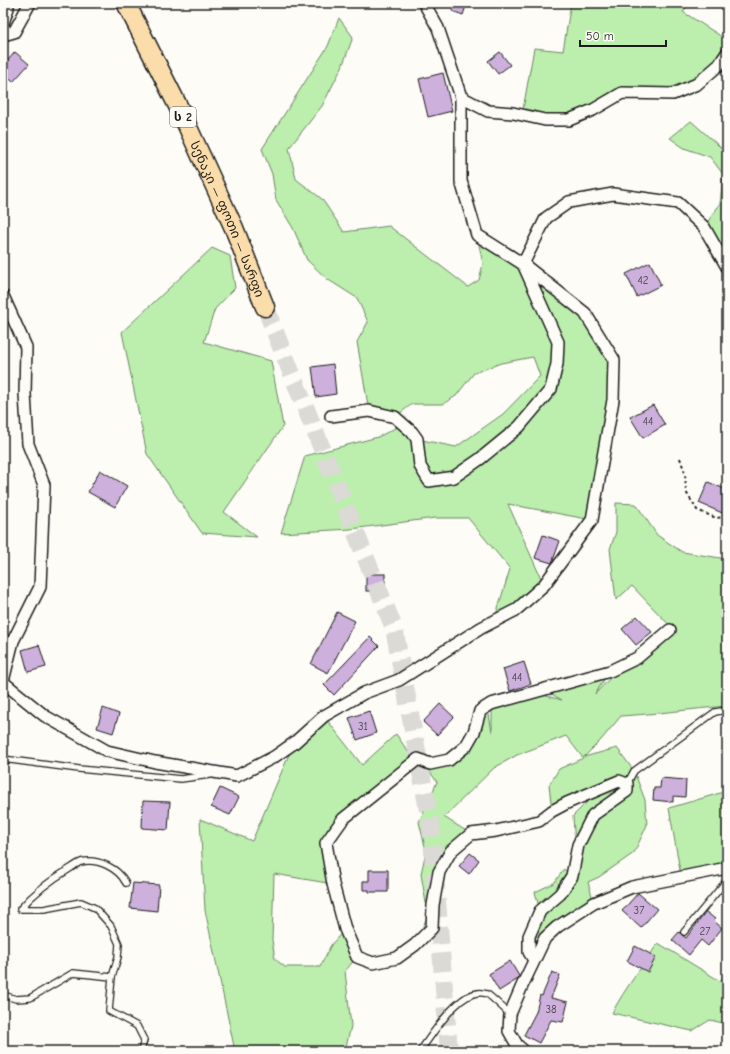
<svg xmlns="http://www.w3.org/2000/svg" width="730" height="1054" font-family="'Comic Neue','Noto Sans Georgian',sans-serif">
  <rect width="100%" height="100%" fill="#fdfcf7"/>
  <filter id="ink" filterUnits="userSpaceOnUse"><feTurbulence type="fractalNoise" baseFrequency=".025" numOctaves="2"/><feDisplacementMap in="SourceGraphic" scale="8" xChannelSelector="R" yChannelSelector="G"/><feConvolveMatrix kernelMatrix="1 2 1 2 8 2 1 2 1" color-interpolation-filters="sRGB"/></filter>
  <g filter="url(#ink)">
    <g fill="#bceead" stroke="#6c8564">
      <polygon points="571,3 689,3 683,12 727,40 727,53 719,65 673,94 622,93 569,120 522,115 534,48 563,51"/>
      <polygon points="339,18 353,37 342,67 322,106 289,148 296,179 322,199 344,232 389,226 468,287 479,280 483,264 477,235 585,313 614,360 592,520 508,504 544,585 494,621 510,569 468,518 435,518 351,529 281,533 305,456 378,437 403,424 417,439 456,447 503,414 540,376 533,357 501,363 474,373 456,396 443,404 412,404 395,417 369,411 357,342 368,322 357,298 327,279 307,260 293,228 276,200 272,174 262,149 328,46"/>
      <polygon points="691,121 727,153 727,267 704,227 720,204 723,174 710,157 684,148 670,138"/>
      <polygon points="212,248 230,256 235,288 215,309 204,342 271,361 283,426 224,512 257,537 202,533 147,454 122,332"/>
      <path d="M616 503 636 504 657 535 682 552 721 558 727 568V706C692 709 657 714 621 716L601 740 584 757 617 748 634 771 645 800 647 825 634 853 599 877 588 882 594 903 545 937 529 936 540 911 535 892 554 883 564 869 571 876 578 845 574 832 573 816 600 789 552 811 549 785 559 769 583 758 566 736 517 755 494 768 444 817 471 834 439 872 432 928 415 945 428 915 421 874 426 851 419 822 437 782 425 765 467 747 481 712 488 709 492 732V706L539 694 562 700 548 692 607 675 595 694 614 674 673 629 632 586 616 600 610 549 616 532Z"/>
      <polygon points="324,716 362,765 396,734 413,759 326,843 333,884 274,874 272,940 275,959 285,967 320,967 331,945 345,929 357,957 345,971 351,1026 345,1051 235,1051 205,910 200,819 252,841 294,743"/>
      <polygon points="727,791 727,866 681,876 669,808"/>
      <path d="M658 943 720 981 727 971V1024L710 1020 692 1031 612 1013C625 988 643 966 658 943Z"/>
    </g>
    <g fill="#cdb0dc" stroke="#1c1c1c">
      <polygon points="455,3 467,3 463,15 452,11"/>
      <polygon points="15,52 29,64 13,82 3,73 3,66"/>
      <polygon points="500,52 510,65 498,74 488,61"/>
      <polygon points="443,73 452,111 428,117 419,79"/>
      <polygon points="650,262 661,285 637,297 626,274"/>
      <polygon points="333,364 336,394 316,397 312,367"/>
      <polygon points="653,405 665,425 643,438 630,417"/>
      <polygon points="100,470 127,486 115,507 88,492"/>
      <polygon points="708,482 727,490 727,515 699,503"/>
      <polygon points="543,535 560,541 552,563 535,558"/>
      <rect x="366" y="574" width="19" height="17"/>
      <polygon points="337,612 355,621 328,673 311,664"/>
      <polygon points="637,616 652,632 636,645 622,629"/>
      <polygon points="370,637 379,646 334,695 324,685"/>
      <polygon points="39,645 46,667 28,672 22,650"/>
      <polygon points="524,662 531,684 510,691 503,669"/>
      <polygon points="440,704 454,717 437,735 423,722"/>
      <polygon points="103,708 119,714 113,733 97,728"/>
      <polygon points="369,711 376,733 357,740 349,718"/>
      <polygon points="661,778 686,780 685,797 673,796 673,802 653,800 654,788 660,788"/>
      <polygon points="220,788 239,797 230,815 211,807"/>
      <polygon points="143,801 170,802 168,830 142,828"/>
      <polygon points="470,853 479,860 469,874 459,866"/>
      <polygon points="369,870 388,870 388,892 369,892 369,890 363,890 363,881 369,881"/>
      <polygon points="133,883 159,885 157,911 130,908"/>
      <polygon points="638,893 657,909 641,928 622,911"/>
      <polygon points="706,912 715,919 714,921 722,928 708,946 701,940 689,955 672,940 679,932 682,935 686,938"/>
      <polygon points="635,946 656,957 648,972 627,961"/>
      <polygon points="510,961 519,976 518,979 499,991 489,974"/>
      <polygon points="552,972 560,975 551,998 568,1002 563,1022 551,1020 539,1043 524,1035 536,1012 540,995 542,996"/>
    </g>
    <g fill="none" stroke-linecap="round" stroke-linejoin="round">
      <polyline stroke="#dbdad6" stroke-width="18" stroke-dasharray="18 9" stroke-linecap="butt" points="265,307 394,628 431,826 449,1051"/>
      <defs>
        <g id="service">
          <polyline points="3,759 79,769 181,779 210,775"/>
          <polyline points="627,784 634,771 715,712 727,710"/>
          <polyline points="684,932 727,880"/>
          <path d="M112 977 118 957 119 944 111 926 95 908 81 902 44 909H20C34 893 52 879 71 868 74 866 78 863 81 862 98 858 118 868 126 883"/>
          <polyline points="3,995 16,999 30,998 73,973 112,977 109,1011 137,1026 144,1040 141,1051"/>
          <path d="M420 1051C433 1034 462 984 487 994 491 996 505 1010 510 1014"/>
        </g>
        <g id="minor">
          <polyline points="3,23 8,8 7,3"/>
          <polyline points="3,26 7,34 14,32 30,3"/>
          <polyline points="461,97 488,111 513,113 545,120 569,120 593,110 622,93 673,94 697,84 719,65 727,53"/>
          <polyline points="3,296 26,347 25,394 28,444 44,485 40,587 13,641 3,681"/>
          <polyline points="331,416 369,411 395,417 412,432 417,439 420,466 429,481 454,477 480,459 519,427 551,389 557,364 558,342 523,264 546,218 569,202 613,194 678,203 704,227 727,267"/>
          <polyline points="3,682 45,716 107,751 155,762 237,776 274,757 294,743 324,716 364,693 399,680 481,628 516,610 544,585 592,520 613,400 614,360 585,313 523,264 477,235 461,181 461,97 438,28 424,3"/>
          <polyline points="534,960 529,952 529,936 540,911 560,894 572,876 578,845 593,815 627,791 627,784 619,781 567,803 552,811 539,821 496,831 471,834 451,851 439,872 433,905 432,928 415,945 397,958 373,963 357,957 345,929 333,884 326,843 343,819 418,759 430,764 449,760 466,746 474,732 480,711 491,704 610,671 637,658 670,630"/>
          <polyline points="524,1051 517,1045 509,1031 510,1014 522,986 545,938 557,927 594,903 632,887 727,868"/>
        </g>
        <g id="trunk">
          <path id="s1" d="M126 3 180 110 234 228 265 307"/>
        </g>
      </defs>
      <use href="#service" stroke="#1c1c1c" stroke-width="8"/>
      <use href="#minor" stroke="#1c1c1c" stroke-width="14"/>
      <use href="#trunk" stroke="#1c1c1c" stroke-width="21"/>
      <polyline stroke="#1c1c1c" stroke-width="2" stroke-dasharray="3 3" stroke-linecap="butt" points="680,458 685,473 686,492 697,510 716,518 727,517"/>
      <use href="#service" stroke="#fdfcf7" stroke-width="5.5"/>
      <use href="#minor" stroke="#fdfcf7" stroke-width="11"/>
      <use href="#trunk" stroke="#fbddab" stroke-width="18"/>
    </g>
  </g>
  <g text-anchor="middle" stroke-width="3" stroke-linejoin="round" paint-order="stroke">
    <g font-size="11" fill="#48414c">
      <text x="643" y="284">42</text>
      <text x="648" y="425">44</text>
      <text x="517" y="681">44</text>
      <text x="363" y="730">31</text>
      <text x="639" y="914">37</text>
      <text x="705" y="935">27</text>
      <text x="551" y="1013">38</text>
    </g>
    <rect fill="#fdfcf7" stroke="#605f5e" stroke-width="1" x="170" y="107" width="26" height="20" rx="3"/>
    <g font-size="12" font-weight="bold" fill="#1c1c1c">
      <text x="183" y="121">ს 2</text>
    </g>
    <g font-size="13" fill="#1c1c1c" stroke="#fdfcf7">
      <text dy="5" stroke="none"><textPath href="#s1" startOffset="239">სენაკი — ფოთი — სარფი</textPath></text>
    </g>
  </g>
  <rect width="730" height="1054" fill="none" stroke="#fdfcf7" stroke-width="16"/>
  <rect x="8" y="8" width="714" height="1038" fill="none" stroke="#1c1c1c" stroke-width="1.5" filter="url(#ink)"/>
  <path d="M580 40v6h86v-6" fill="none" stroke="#1c1c1c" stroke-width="2"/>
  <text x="586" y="40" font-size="12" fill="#1c1c1c" stroke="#fdfcf7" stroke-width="3" paint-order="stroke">50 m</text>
</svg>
